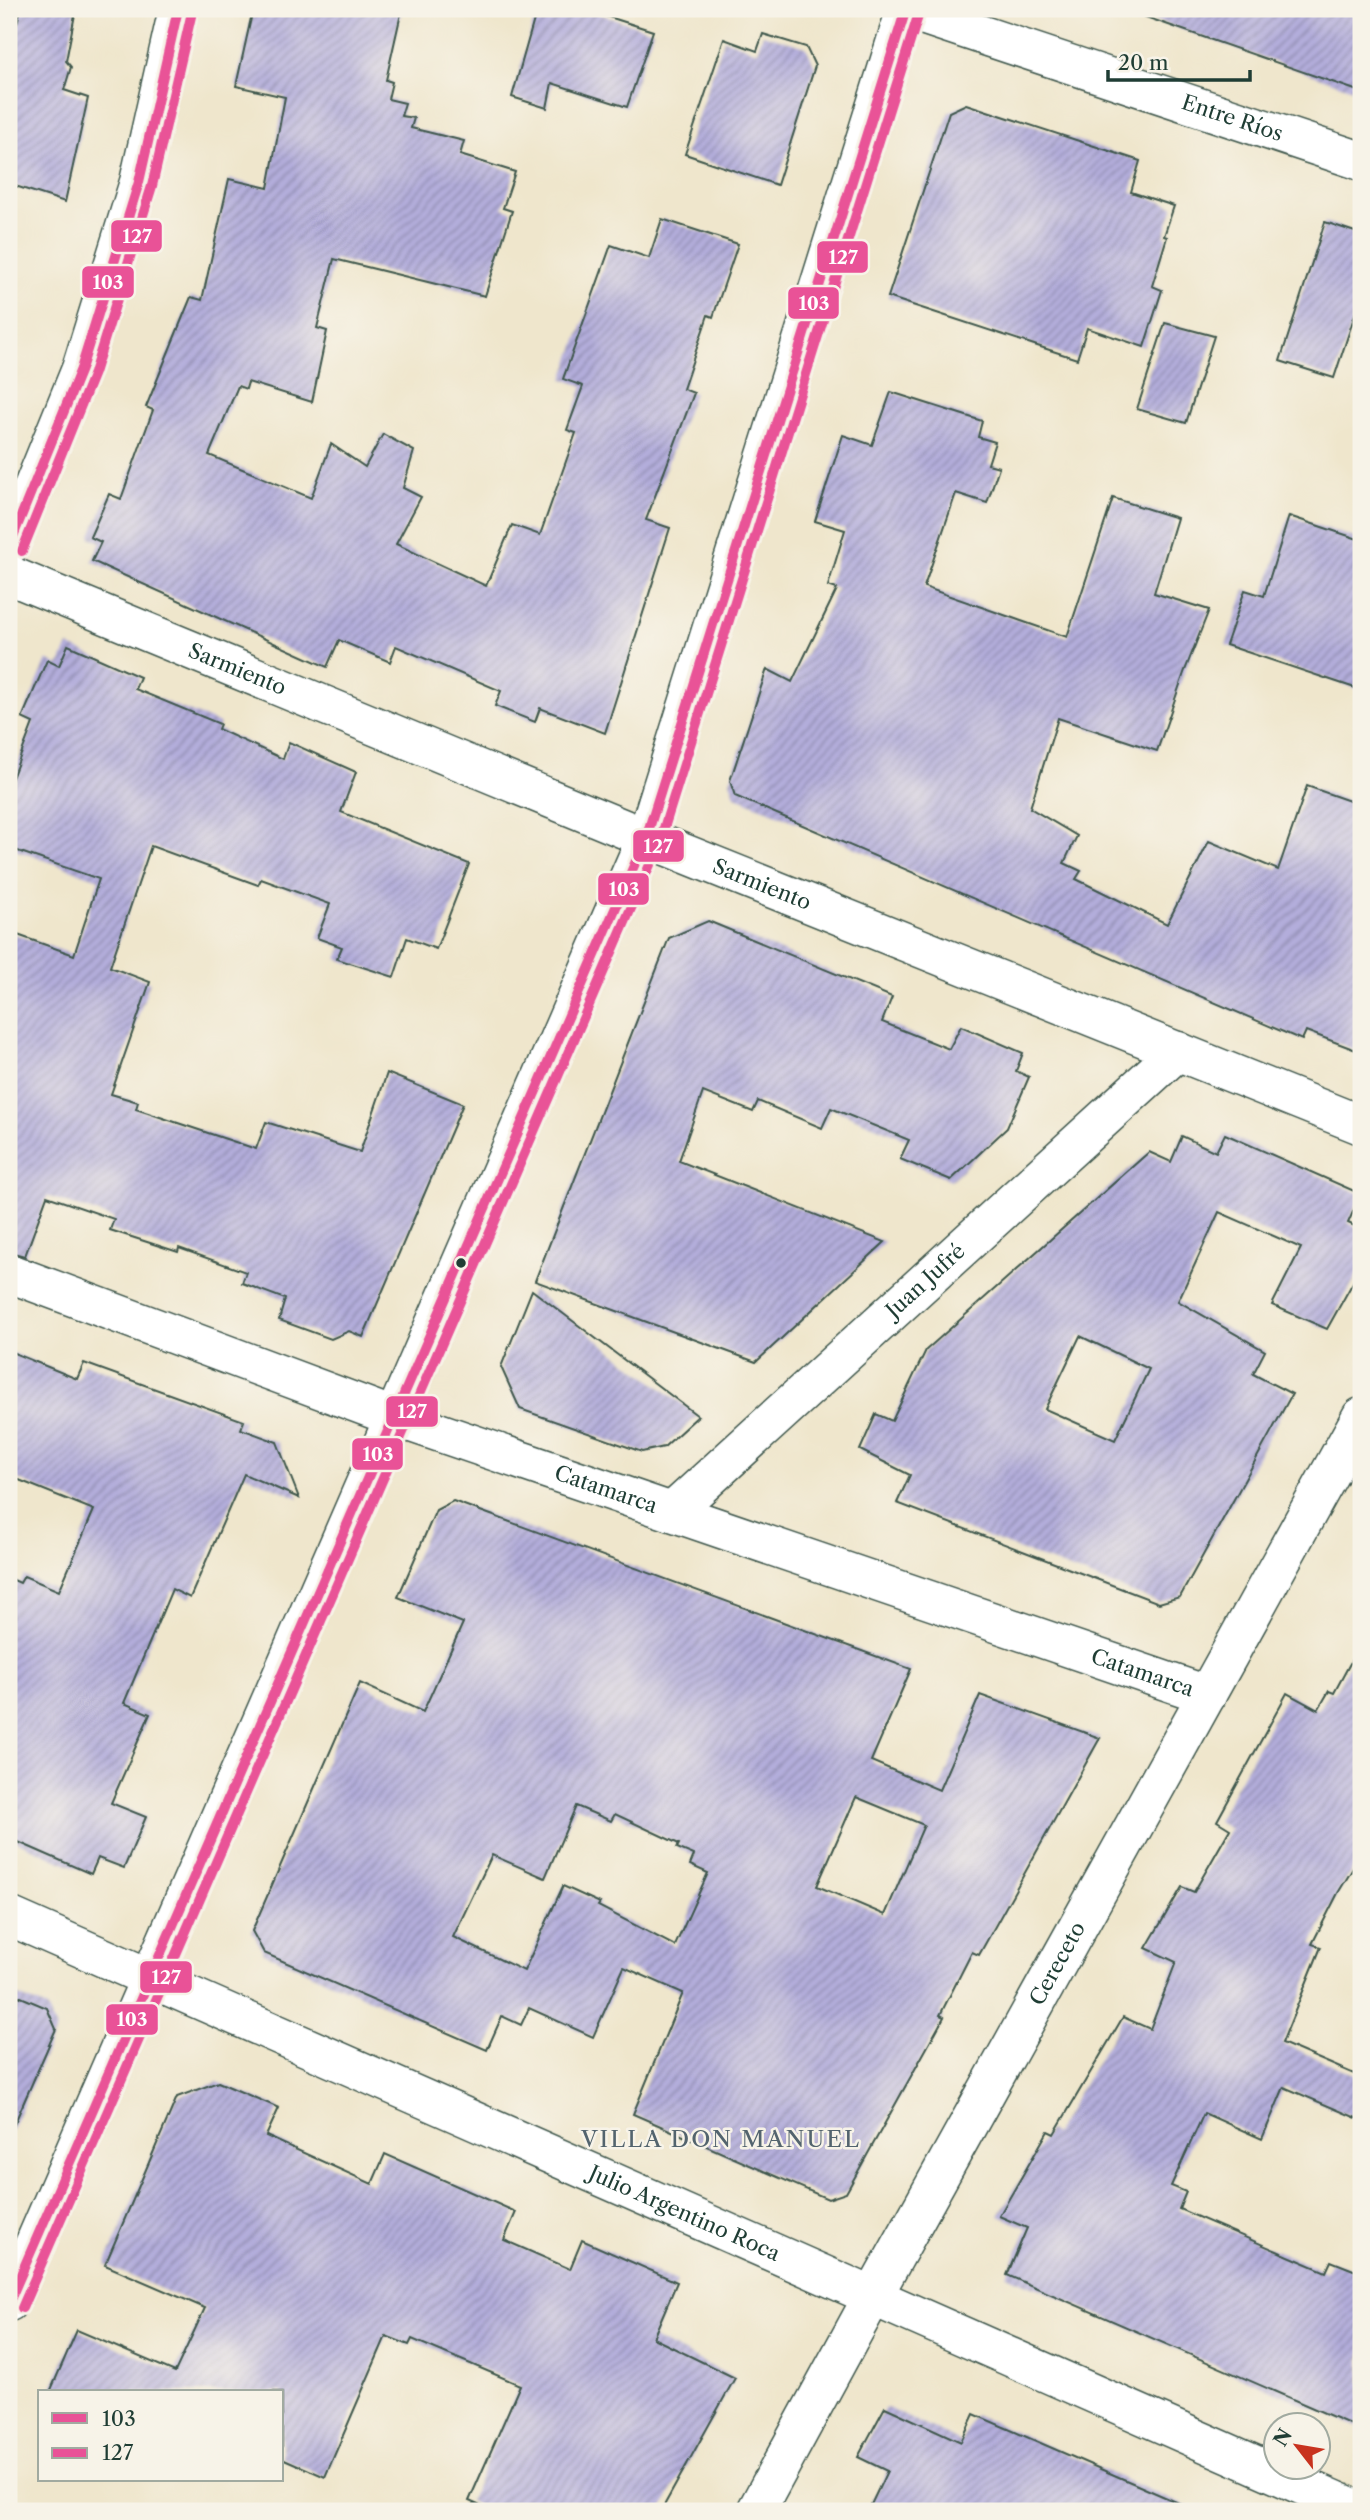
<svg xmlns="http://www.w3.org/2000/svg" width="1370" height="2520" font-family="'Libre Caslon Text',serif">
  <defs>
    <pattern id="building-hatch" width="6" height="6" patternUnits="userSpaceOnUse" patternTransform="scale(1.75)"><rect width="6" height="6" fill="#b3addb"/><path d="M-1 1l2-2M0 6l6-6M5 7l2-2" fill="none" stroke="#918eb2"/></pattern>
  </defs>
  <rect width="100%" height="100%" fill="#f7f3e8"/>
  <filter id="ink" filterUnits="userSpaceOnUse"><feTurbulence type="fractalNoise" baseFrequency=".0143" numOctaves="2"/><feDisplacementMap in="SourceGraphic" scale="14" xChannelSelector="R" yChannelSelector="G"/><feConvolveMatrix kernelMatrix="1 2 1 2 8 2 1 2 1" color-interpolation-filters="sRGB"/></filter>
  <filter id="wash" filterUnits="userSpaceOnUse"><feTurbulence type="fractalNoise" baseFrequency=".00686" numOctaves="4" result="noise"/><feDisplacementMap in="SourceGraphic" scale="28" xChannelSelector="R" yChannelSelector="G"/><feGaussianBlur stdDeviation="1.57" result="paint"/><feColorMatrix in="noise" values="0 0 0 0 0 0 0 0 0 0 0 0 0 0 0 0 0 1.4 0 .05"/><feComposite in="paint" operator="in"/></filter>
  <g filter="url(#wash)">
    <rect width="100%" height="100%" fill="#efe6cc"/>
    <g id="blocks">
      <g fill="url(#building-hatch)" fill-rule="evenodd">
        <polygon points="21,9 76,9 66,61 71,67 64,90 88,98 65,202 9,184 9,49"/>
        <polygon points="253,9 402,9 386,80 392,82 388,99 405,103 401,116 414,118 411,128 464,141 460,155 515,172 503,208 512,211 485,296 334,259 317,328 327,331 312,402 248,382 246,389 238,386 209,455 311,498 331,444 365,467 383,434 414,451 403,488 421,497 396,544 486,586 512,525 540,535 576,433 567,430 583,386 563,379 611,245 649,258 662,219 738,244 713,317 708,315 683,389 694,393 646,520 670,528 605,733 540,708 535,722 495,706 501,691 396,646 390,662 339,640 327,667 92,561 101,542 90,537 109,494 121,499 153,410 146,407 191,297 202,300 229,179 268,188 285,97 236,86"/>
        <polygon points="537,9 584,9 653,31 627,107 552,83 547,108 512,97"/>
        <polygon points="1141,9 1361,9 1361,92 1140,15"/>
        <polygon points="763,34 806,47 815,66 777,185 685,154 724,39 757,51"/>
        <polygon points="966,104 1140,161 1131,192 1174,206 1164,236 1167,237 1152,286 1162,290 1144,347 1087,328 1077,359 888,297 949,112"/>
        <polygon points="1325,222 1361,234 1361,296 1334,378 1280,361"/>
        <polygon points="1165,323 1214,336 1186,423 1137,409"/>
        <polygon points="891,392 982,421 978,437 995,442 988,464 999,467 987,503 956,493 924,587 1067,637 1113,498 1177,518 1154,593 1209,610 1184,673 1157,751 1058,718 1030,808 1077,836 1064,863 1081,871 1076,879 1167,924 1209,841 1278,870 1307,786 1361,805 1361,1052 1306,1031 1302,1040 735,796 730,781 767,669 792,682 837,589 828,586 845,530 815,521 843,435 872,445"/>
        <polygon points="1289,516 1361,540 1361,690 1226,645 1245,590 1264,596"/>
        <polygon points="68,645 140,677 135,689 220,724 218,729 283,759 289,742 356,772 341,812 469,864 436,949 407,938 394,977 337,959 342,947 317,938 330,904 261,879 258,885 151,846 110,967 150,982 111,1094 138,1102 136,1109 256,1149 266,1122 360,1152 387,1073 463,1104 363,1337 349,1331 331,1339 279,1320 285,1299 242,1283 246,1272 179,1248 178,1252 110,1230 114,1219 47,1196 25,1256 9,1252 9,932 74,955 99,879 9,848 9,786 33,723 22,718 47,660 59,666"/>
        <polygon points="708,921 892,997 882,1022 949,1049 961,1026 1023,1053 1016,1071 1029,1077 1007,1128 951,1180 900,1159 909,1140 831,1108 822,1128 758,1101 753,1112 703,1092 679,1161 885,1242 756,1362 535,1281 669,938"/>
        <path d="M1225 1134 1361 1194 1348 1223 1361 1229V1268L1327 1329 1272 1305 1301 1248 1219 1212 1178 1301 1265 1351 1253 1374 1292 1394 1180 1597 1159 1603 897 1503 910 1475 860 1450 876 1414 892 1421 926 1350 1149 1152 1171 1162 1182 1136 1216 1152ZM1080 1336 1149 1369 1115 1440 1045 1409Z"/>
        <polygon points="532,1290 698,1416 664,1447 642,1452 520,1409 501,1367"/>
        <polygon points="9,1351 77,1379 84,1363 244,1421 241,1429 277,1442 299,1498 244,1474 190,1598 172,1589 124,1703 150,1714 111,1803 146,1817 124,1868 98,1858 91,1874 9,1838 9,1578 20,1583 24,1576 59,1591 94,1510 9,1476"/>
        <path d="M453 1501 911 1669 871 1761 939 1790 980 1695 1100 1738 979 1955 972 1952 940 2015 944 2017 846 2193 828 2199 633 2114 683 1993 624 1967 593 2037 529 2008 521 2025 502 2016 487 2050 264 1953 252 1931 360 1683 423 1712 463 1623 398 1597 436 1510ZM856 1797 924 1825 885 1915 817 1886ZM576 1806 611 1821 615 1814 679 1844 677 1848 694 1855 690 1865 708 1873 675 1946 598 1906 600 1903 563 1886 524 1971 453 1937 492 1855 545 1878Z"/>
        <polygon points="1361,1643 1361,1855 1338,1893 1312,1944 1321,1947 1282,2043 1361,2077 1361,2120 1284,2087 1262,2139 1204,2113 1171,2186 1186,2192 1179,2209 1326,2272 1331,2261 1361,2273 1361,2429 1007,2275 1027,2228 999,2216 1048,2131 1054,2134 1123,2017 1150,2029 1176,1962 1146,1948 1182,1887 1194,1892 1230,1829 1217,1821 1287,1693 1318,1710 1329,1691 1334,1693"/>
        <polygon points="9,1992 47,2008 56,2029 9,2136"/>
        <polygon points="218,2082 279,2108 266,2136 372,2184 385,2154 516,2212 504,2240 570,2269 582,2240 677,2282 653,2338 735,2378 661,2511 492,2511 469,2501 520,2385 412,2339 409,2345 386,2336 325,2477 282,2458 282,2392 50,2392 77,2330 175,2372 205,2308 105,2265 177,2097"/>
        <polygon points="885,2407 961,2442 974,2414 1197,2511 868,2511 887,2471 858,2457"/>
      </g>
    </g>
  </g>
  <g filter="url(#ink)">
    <use href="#blocks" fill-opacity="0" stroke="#3e564b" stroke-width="2"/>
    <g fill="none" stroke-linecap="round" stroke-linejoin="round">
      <defs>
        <g id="minor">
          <path id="s1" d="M904 9 1361 161"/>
          <polyline points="9,546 81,369 139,182 178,9"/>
          <path id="s2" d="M9 575 646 838 1361 1125"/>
          <path id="s3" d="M9 1273 394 1417 1207 1695"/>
          <path id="s4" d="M672 1512 1178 1051"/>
          <path id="s5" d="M9 1916 1360 2511"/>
          <polyline points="9,2302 646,838 906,9"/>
          <path id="s6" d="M756 2511 873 2296 1361 1417"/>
        </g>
      </defs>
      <use href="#minor" stroke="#3e564b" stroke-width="41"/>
      <use href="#minor" stroke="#fff" stroke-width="38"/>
      <defs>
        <g id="bus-1">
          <polyline points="9,546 81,369 139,182 178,9"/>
          <polyline points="9,2302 646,838 906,9"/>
        </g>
        <g id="bus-2">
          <polyline points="22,551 94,373 152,186 192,12"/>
          <polyline points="22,2308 659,844 919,13"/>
        </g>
      </defs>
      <use href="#bus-1" stroke="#f7f3e8" stroke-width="16"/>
      <use href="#bus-2" stroke="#f7f3e8" stroke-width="16"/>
      <use href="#bus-1" stroke="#e95297" stroke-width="10"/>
      <use href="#bus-2" stroke="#e95297" stroke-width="10"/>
    </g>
  </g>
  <circle fill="#1f3d34" stroke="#f7f3e8" stroke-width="2.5" cx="461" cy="1263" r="6"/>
  <g text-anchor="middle" stroke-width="5" stroke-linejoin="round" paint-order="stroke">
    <g font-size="21" fill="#1f3d34" stroke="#f7f3e8">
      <text dy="7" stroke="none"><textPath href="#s1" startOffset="346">Entre Ríos</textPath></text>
      <text dy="7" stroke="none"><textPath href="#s2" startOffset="247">Sarmiento</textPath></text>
      <text dy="7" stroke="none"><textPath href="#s2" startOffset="814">Sarmiento</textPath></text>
      <text dy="7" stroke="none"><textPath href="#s4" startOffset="343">Juan Jufré</textPath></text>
      <text dy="7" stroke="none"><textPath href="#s3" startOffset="635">Catamarca</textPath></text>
      <text dy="7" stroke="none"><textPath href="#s3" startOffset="1202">Catamarca</textPath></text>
      <text dy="7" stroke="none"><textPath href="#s6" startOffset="625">Cereceto</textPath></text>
      <text dy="7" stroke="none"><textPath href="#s5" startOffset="738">Julio Argentino Roca</textPath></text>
    </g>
    <g font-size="23" letter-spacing="2" fill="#53646e" stroke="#f7f3e8">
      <text x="721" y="2147">VILLA DON MANUEL</text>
    </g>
  </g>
  <g stroke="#f7f3e8" stroke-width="2.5">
    <rect x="110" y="219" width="53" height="34" rx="7" fill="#e95297"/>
    <rect x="816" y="240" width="53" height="34" rx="7" fill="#e95297"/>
    <rect x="81" y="265" width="54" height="34" rx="7" fill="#e95297"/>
    <rect x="787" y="286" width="53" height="34" rx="7" fill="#e95297"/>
    <rect x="632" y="829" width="53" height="34" rx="7" fill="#e95297"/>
    <rect x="597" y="872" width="53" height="34" rx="7" fill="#e95297"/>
    <rect x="385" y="1395" width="54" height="33" rx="7" fill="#e95297"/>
    <rect x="351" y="1437" width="53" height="34" rx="7" fill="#e95297"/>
    <rect x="139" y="1960" width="54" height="34" rx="7" fill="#e95297"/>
    <rect x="105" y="2003" width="54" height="33" rx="7" fill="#e95297"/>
  </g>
  <g font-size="19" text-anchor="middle" font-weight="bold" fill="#fff">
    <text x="137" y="243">127</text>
    <text x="843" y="264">127</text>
    <text x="108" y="289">103</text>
    <text x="814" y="310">103</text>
    <text x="658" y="853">127</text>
    <text x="624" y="896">103</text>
    <text x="412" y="1418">127</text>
    <text x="378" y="1461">103</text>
    <text x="166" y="1984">127</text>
    <text x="132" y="2026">103</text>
  </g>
  <rect width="1370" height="2520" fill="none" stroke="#f7f3e8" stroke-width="35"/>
  <rect x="38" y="2390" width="245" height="91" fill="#f7f3e8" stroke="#a1aaa0" stroke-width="2"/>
  <rect x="52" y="2413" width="35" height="10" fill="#e95297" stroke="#a1aaa0" stroke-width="2"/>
  <text x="102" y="2426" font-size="21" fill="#1f3d34">103</text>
  <rect x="52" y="2448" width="35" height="10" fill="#e95297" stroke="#a1aaa0" stroke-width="2"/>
  <text x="102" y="2460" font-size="21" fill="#1f3d34">127</text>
  <g transform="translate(1297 2446) rotate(301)"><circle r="33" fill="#f7f3e8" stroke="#a1aaa0" stroke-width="2"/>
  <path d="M0-5L12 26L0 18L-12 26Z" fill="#c8321e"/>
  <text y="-10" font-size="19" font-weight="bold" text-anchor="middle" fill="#1f3d34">N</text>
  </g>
  <path d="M1108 70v10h142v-10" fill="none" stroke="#1f3d34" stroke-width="3.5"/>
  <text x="1118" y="70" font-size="21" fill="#1f3d34" stroke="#f7f3e8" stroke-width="5" paint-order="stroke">20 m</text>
</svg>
